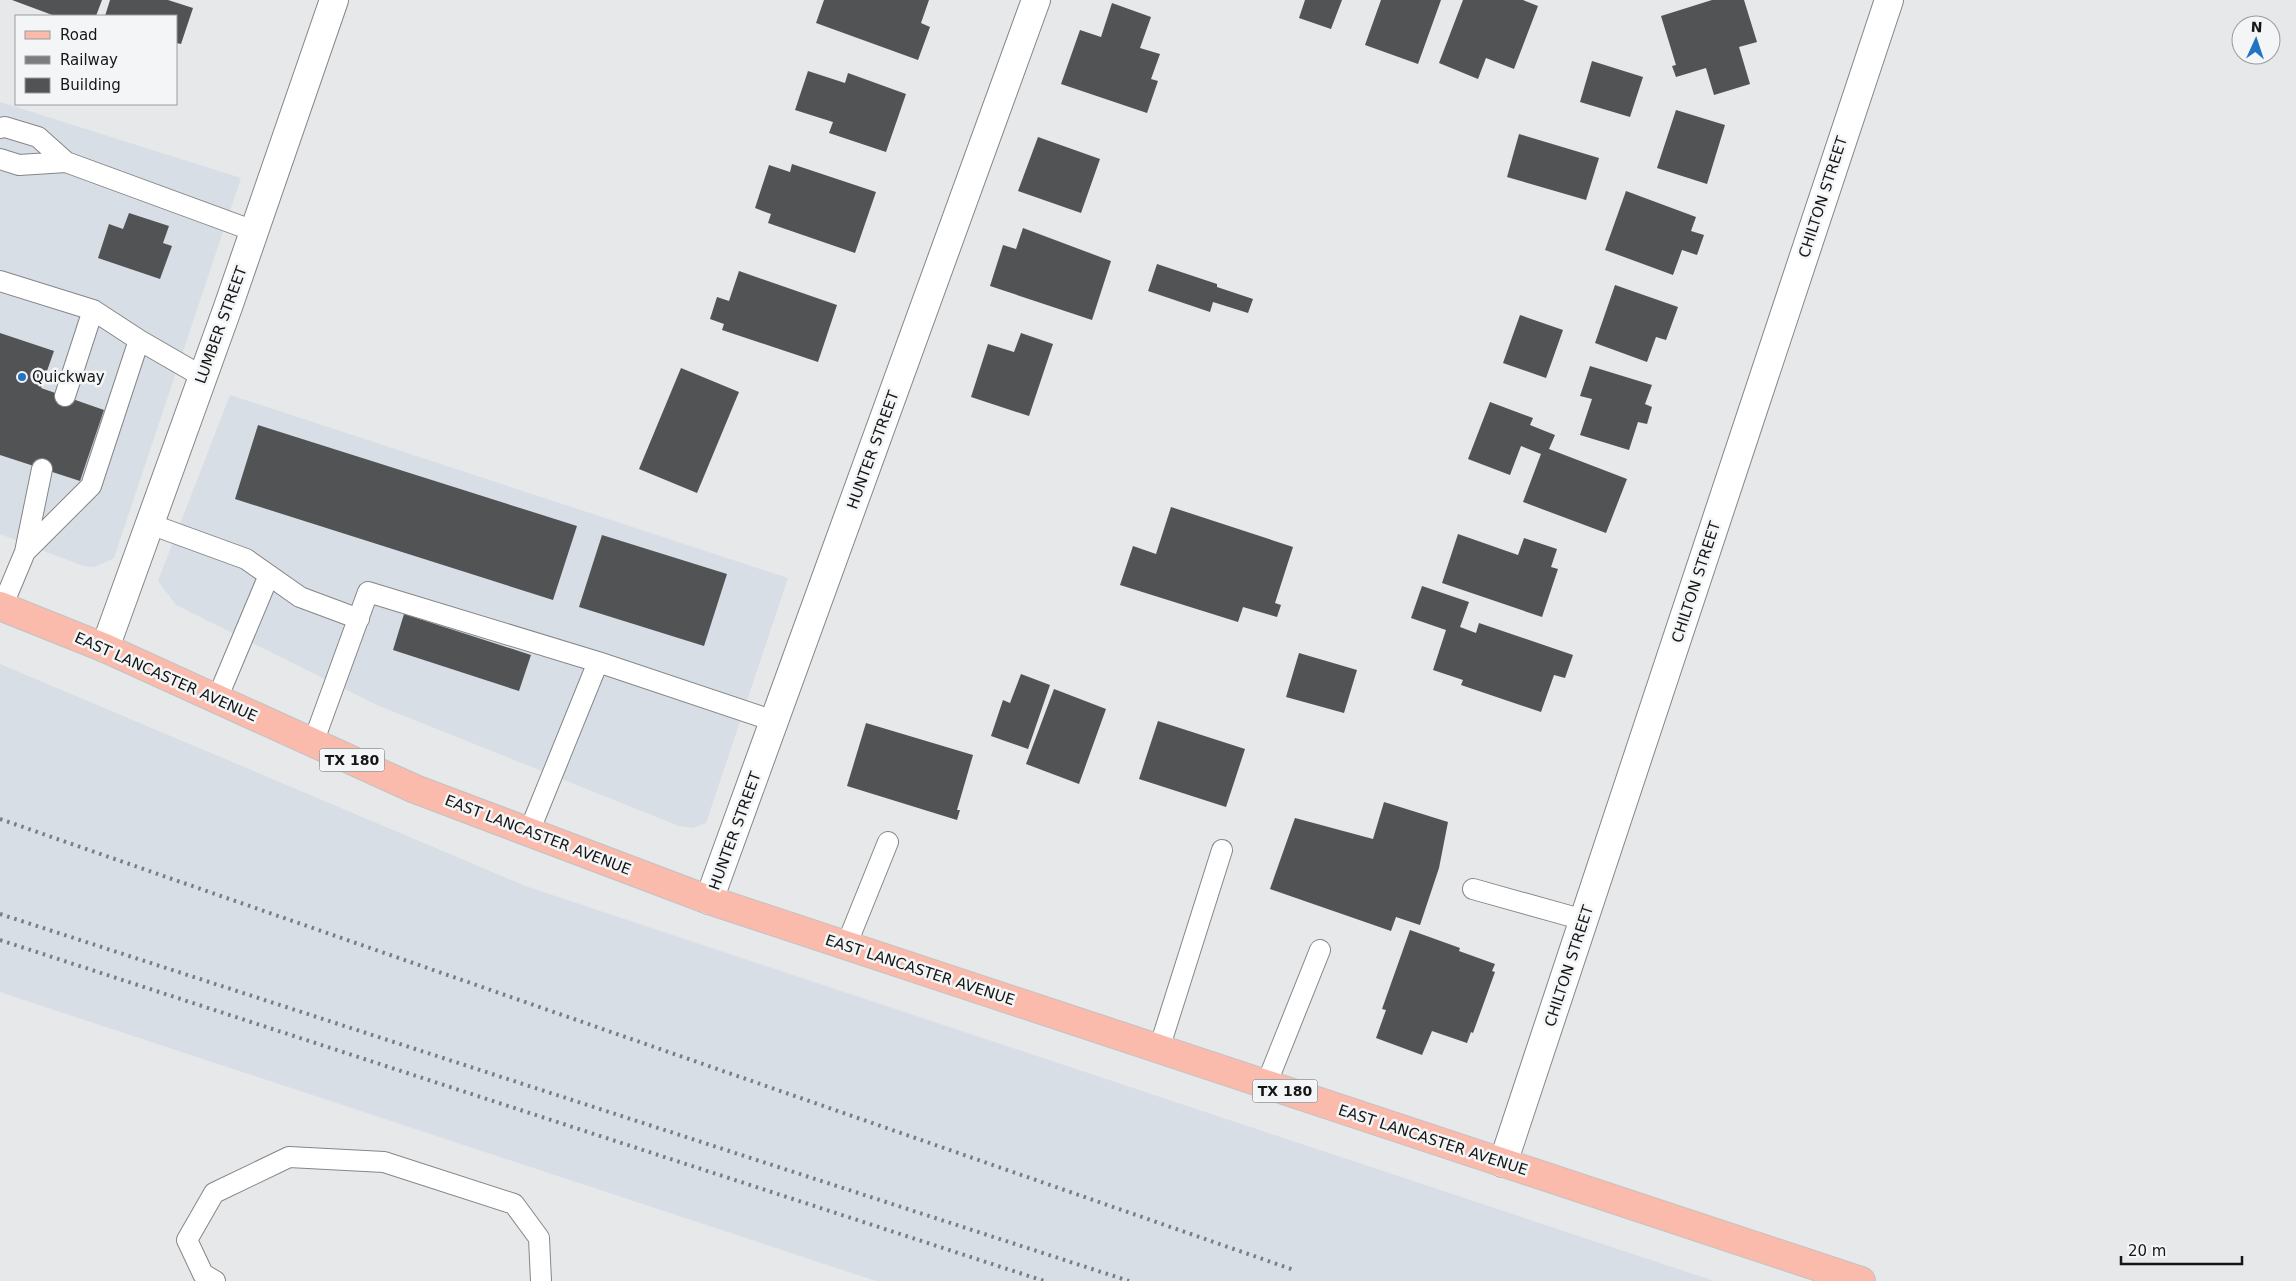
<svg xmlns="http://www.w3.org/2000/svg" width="2296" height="1281" font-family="'DejaVu Sans',sans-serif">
  <rect width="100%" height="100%" fill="#e6e8e9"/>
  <path fill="#d7dee5" d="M0,102L241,178L114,558L95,567L83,566L0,534Z
    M230,395L788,578L706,823L693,828L679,826L377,705L176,605L158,581Z
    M0,664L528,887L1714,1281H876L0,992Z"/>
  <path fill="#515354" d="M12,0H102L96,16H55Z
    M110,0H168L193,8L181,44L176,43V16H105Z
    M824,0H929L921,23L930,27L918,60L816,23Z
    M1305,0H1342L1331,29L1299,18Z
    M1381,0H1441L1418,64L1365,45Z
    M1463,0H1523L1538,6L1514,69L1486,58L1478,79L1439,63Z
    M1712,0H1744L1757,42L1739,47L1750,84L1714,95L1706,68L1676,77L1672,66L1676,65L1661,16Z
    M1112,3L1151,17L1140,48L1160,54L1151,79L1158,81L1147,113L1061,84L1080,30L1101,37Z
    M1592,61L1643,77L1630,117L1580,102Z
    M808,71L845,83L848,73L906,94L886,152L829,133L833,122L795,110Z
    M1676,110L1725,125L1707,184L1657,168Z
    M1519,134L1599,158L1586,200L1507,177Z
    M1038,137L1100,159L1081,213L1018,191Z
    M792,164L876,192L855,253L768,223L771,214L755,208L769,165L790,172Z
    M1626,191L1696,217L1691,231L1704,235L1697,255L1682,250L1673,275L1605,250Z
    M129,213L169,226L163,243L172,246L160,279L98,258L109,224L123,229Z
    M1023,228L1111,261L1092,320L990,286L1003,245L1016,249Z
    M1157,264L1217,284V287L1253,299L1248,313L1213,302L1210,312L1148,291Z
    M739,271L837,305L818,362L722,330L724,324L710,319L717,297L729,301Z
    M1615,285L1678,307L1666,340L1656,337L1647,362L1595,343Z
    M1520,315L1563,330L1546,378L1503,363Z
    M0,333L54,351L41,388L104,410L80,481L0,455Z
    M1021,333L1053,344L1029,416L971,397L988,344L1014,352Z
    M1590,366L1652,385L1645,404L1652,407L1647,424L1638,422L1629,450L1580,435L1592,399L1580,396Z
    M681,368L739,392L697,493L639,469Z
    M1490,402L1533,418L1530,425L1555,435L1549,449L1627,479L1606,533L1523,502L1541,454L1521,446L1510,475L1468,459Z
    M258,425L577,526L553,600L235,499Z
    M1171,507L1293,547L1275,603L1281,605L1277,617L1243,607L1238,622L1120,585L1133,546L1156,554Z
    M1458,534L1518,555L1524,538L1557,549L1551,567L1558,569L1542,617L1442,583Z
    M602,535L727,574L704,646L579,607Z
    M1422,586L1469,602L1460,627L1476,633L1479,623L1573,655L1565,678L1554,675L1541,712L1461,685L1463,680L1433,670L1446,630L1411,618Z
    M404,614L531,655L519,691L393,650Z
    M1299,653L1357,670L1344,713L1286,697Z
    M1021,674L1050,685L1028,749L991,736L1003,700L1010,703Z
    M1054,689L1106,709L1079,784L1026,764Z
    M1158,721L1245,749L1226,807L1139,779Z
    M866,723L973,755L957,810H960L957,820L847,786Z
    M1384,802L1448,822L1439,868L1420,925L1396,917L1391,931L1270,889L1295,818L1373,839Z
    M1410,930L1460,948L1459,951L1495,964L1492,971L1495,972L1473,1033L1471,1032L1467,1043L1432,1031L1422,1055L1376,1038L1386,1010L1382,1009Z"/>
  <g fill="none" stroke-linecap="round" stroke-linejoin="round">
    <g stroke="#858688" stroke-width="22">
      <path id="service" d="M0,128L5,127L38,137L66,162
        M0,159L19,165L66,162L254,231
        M0,281L93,310L139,340L203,377
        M65,396L93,310
        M150,524L246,559L300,597L359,619
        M25,552L42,469
        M2,607L25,552L91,486L139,340
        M217,699L269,575
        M313,743L368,592L598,662
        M529,832L598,662L774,721
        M1473,889L1584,920
        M846,946L888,842
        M1159,1049L1222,850
        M1266,1085L1320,950
        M215,1281L203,1274L187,1240L214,1193L289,1157L384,1162L514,1204L539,1238L541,1281"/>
    </g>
    <g stroke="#858688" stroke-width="30">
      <path id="minor" d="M105,648L228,307L334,0
        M709,900L1036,0
        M1503,1163L1889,0"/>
    </g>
    <g stroke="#c2c2c3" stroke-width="30">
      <path id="primary" d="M0,606L105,648L415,789L709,900L1861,1281"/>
    </g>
    <use href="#service" stroke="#fff" stroke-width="20"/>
    <use href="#minor" stroke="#fff" stroke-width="28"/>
    <use href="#primary" stroke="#fabbad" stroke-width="28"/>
    <path stroke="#7c7d7e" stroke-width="4" stroke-dasharray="2.5 5" stroke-linecap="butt" d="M0,819L1294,1270
      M0,914L1129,1281
      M0,940L1044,1281"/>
  </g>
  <circle fill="#2273c2" stroke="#f3f5f6" stroke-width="2" cx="22" cy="377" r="5"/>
  <g text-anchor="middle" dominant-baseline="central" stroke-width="5" stroke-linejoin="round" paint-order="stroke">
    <g fill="#f3f5f6" stroke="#58595a" stroke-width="1">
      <rect x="319.5" y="748.5" width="65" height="23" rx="4"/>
      <rect x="1252.5" y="1079.5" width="65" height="23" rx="4"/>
    </g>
    <g font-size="14" font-weight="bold" fill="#161617">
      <text x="352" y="760">TX 180</text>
      <text x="1285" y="1091">TX 180</text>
    </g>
    <g font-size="15" fill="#161617" stroke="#f3f5f6">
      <text transform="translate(1823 197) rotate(-72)">CHILTON STREET</text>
      <text transform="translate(221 325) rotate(-70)">LUMBER STREET</text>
      <text transform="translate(873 450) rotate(-70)">HUNTER STREET</text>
      <text transform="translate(1696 582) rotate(-72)">CHILTON STREET</text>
      <text transform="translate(166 677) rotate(24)">EAST LANCASTER AVENUE</text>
      <text transform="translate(735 831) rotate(-70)">HUNTER STREET</text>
      <text transform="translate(538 835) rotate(21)">EAST LANCASTER AVENUE</text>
      <text transform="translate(1569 966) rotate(-72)">CHILTON STREET</text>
      <text transform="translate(920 970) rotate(18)">EAST LANCASTER AVENUE</text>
      <text transform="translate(1433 1140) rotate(18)">EAST LANCASTER AVENUE</text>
    </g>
    <g font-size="15" fill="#161617" stroke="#f3f5f6" text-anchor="start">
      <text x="32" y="377">Quickway</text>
    </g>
  </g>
  <rect x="15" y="15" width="162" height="90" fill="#f3f5f6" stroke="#9b9c9d"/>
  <rect x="25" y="31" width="25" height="8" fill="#fabbad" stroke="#9b9c9d"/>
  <text x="60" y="40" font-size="15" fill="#161617">Road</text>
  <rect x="25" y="56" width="25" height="8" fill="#7c7d7e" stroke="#9b9c9d"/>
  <text x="60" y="65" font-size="15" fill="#161617">Railway</text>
  <rect x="25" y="78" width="25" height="15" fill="#515354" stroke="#9b9c9d"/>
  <text x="60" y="90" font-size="15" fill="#161617">Building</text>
  <g transform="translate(2256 40) rotate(3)"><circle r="24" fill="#f3f5f6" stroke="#9b9c9d"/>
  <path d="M0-4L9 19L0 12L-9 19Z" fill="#2273c2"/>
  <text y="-8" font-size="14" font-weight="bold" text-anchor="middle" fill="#161617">N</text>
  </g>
  <path d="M2121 1256v8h121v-8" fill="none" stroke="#161617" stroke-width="2.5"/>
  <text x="2128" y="1256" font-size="15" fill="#161617" stroke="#f3f5f6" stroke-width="4" paint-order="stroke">20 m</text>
</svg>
